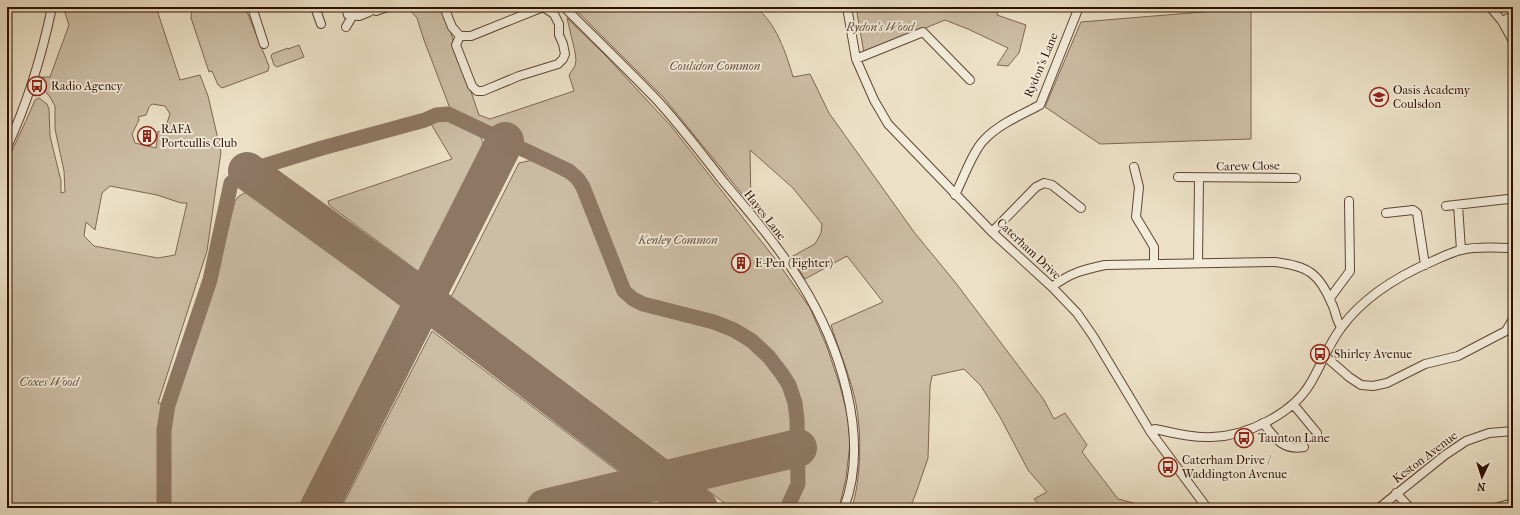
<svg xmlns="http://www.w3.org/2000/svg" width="1520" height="515" font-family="'IM FELL French Canon',serif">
  <rect width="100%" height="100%" fill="#ece1c7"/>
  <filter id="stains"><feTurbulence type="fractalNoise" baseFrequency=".005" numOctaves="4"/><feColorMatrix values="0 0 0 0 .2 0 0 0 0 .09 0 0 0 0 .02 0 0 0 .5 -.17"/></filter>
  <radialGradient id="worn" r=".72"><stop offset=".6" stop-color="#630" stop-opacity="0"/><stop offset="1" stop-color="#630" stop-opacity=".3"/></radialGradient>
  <path fill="#ccbda5" stroke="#7e6653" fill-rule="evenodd" d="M63,7H156L180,80L200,75L208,96L221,152L207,251L158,403L164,404L159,431V508H7V162C16,141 26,122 35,100L39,98L47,104L49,109L50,136L61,181V193L65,192L64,171L55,129V106L50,97L45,91L36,88L42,77H50L69,25ZM152,104L165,106L170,114L167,123L168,131L163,134L158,131L156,148L135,143L132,134L139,120L138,117L146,115L149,107ZM110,186L157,195L181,203H187L175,255L158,258L94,246L84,236L86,222L95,230L102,193Z
    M192,7H245L269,66L268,71L222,88L218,85L212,71L209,72L191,18Z
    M407,7H442L479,115L490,119L574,91L569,75L575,66L576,60L575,52L567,18L605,55L671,126L776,260L810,308L827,347L840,386L848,417L850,444L846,478L839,508H791C795,501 799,493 801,486C804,476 802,449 802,437C801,425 801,413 798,401C786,362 754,332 716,318C693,310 668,307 645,301L635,295L626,287L581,177L571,168L451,111L424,40L417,18Z
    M573,7H755C776,22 786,53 793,77L810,74L829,113L914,232L955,282L1044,400L1054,419L1065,413L1087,445L1082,452L1118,499L1153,508H1117L1114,505L1112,508H1042L1034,499L1047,492L1028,470L1000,417L981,386L964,369L932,376L930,387L928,458L916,493L910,508H852C861,478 862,435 856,404C851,378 839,351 831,325L883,302L847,256L805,279L791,257L815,244L821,233L822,224L793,188L750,150L751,205L664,98Z
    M856,7H999L997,15L1026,25L1019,53L1008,66L997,65L1008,48L968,29L945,20L864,53Z
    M1251,8V139L1100,144L1045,107L1081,22Z
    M299,45L304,57L277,67L274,65L271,56L272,54L288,48V49Z
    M446,118C461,125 485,129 483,148L419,272L329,205L328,201L452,159L431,124Z
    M533,160L574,182L618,293L631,304L642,310L726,332L747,343L762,357L778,376L788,396L793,429V483L782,508H731L451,297L519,163Z
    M244,193H251L401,306L298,508H168V432L170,417L221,257L235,201L238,197Z
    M432,331L667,508H341Z"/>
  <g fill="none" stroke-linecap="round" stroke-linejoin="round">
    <path stroke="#8e7864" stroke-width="15" d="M164,508V430L168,405L210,280L231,183L247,171L322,148L425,120L436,115L448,114L569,171L578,179L583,187L624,291L633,299L643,304L714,322L734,330L752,341L769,357L782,374L789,385L795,403L797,419L798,484L787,508"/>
    <path stroke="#8e7864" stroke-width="38" d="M247,171L424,299L699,508
      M319,508L505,141
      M545,508L798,448"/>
    <g stroke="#5e4432" stroke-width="10">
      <path id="minor" d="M252,7L264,44
        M315,7L321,24
        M346,7L348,15L359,16L369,12
        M444,7L452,27L460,36L456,45L472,86L477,91H483L519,76L558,64L563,59L565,54L563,44L559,35V24L554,14L543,7
        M564,7C595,38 626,68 656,99C680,125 701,153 723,181C750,213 778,246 800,281C839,343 871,437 844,508
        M847,7L856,59L874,100L888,124L992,232L1052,287L1077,313L1093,336L1150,431L1207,508
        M1490,7L1502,21L1513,41
        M376,11L387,7
        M1502,21L1513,16
        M346,27L353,15
        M460,36H471L543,7
        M856,59L923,32L970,80
        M7,147C28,102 42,55 52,7
        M1134,167L1139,187L1136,217L1154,247V264
        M1178,177L1296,178
        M955,195C963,179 973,151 984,140C999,124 1021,115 1040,105L1079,7
        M1458,205L1461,250
        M1446,206L1508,199
        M1386,213L1413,210L1417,213L1425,265
        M992,232L1036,187L1044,183L1052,185L1081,208
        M1198,263L1199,179
        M1052,287C1070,273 1082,270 1105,265L1275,262C1308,266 1319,273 1332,304C1336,312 1336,320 1341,327
        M1330,298L1350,271L1349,201
        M1325,356L1349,377L1361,385L1373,386L1387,383L1425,364L1458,356L1506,331L1513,319
        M1293,404L1317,433
        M1263,423C1275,438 1283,451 1304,447
        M1150,431L1155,429C1174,433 1193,438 1212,437C1247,436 1292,414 1310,384C1321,366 1328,345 1341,328C1364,296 1398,276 1433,261C1442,257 1452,252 1461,250C1478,246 1496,248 1513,248
        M1396,493L1410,508
        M1379,508L1445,455L1466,441L1489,433L1513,431
        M1495,508L1513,503"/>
    </g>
    <use href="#minor" stroke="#f3ecdb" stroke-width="8"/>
  </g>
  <defs>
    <g id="bus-ring" transform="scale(1)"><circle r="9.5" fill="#f3ecdb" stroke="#8f2418" stroke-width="1.5"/><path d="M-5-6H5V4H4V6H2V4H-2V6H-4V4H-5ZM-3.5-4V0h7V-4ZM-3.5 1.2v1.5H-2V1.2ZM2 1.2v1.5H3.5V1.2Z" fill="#8f2418"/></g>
    <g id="school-ring" transform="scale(1)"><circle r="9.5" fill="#f3ecdb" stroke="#8f2418" stroke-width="1.5"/><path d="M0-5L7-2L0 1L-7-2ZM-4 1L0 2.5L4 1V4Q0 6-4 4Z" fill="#8f2418"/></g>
    <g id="building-ring" transform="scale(1)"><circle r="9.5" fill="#f3ecdb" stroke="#8f2418" stroke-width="1.5"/><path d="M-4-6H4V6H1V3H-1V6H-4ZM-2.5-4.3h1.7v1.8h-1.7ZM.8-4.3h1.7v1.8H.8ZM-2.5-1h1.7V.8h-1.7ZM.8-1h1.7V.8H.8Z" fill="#8f2418"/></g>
  </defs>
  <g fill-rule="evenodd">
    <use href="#bus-ring" x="37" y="86"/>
    <use href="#school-ring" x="1379" y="97"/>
    <use href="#building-ring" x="147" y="136"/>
    <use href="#building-ring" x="741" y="263"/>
    <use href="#bus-ring" x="1320" y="354"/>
    <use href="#bus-ring" x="1244" y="438"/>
    <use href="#bus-ring" x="1168" y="467"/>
  </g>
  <g text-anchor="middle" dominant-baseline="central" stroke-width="3.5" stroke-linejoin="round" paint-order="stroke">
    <g font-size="12" font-style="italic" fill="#664d3a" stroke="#f3ecdb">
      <text x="880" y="27">Rydon's Wood</text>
      <text x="715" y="66">Coulsdon Common</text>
      <text x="678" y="240">Kenley Common</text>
      <text x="49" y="382">Coxes Wood</text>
    </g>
    <g font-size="12" fill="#2f1001" stroke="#f3ecdb">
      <text transform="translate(1041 65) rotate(-67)">Rydon's Lane</text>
      <text transform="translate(1248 166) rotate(-1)">Carew Close</text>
      <text transform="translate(765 215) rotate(52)">Hayes Lane</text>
      <text transform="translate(1029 249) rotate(43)">Caterham Drive</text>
      <text transform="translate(1425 457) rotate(-37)">Keston Avenue</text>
    </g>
    <g font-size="12" fill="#2f1001" stroke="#f3ecdb" text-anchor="start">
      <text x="51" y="86">Radio Agency</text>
      <text x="1393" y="90">Oasis Academy<tspan x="1393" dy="14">Coulsdon</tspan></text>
      <text x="161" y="129">RAFA<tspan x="161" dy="14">Portcullis Club</tspan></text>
      <text x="755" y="263">E-Pen (Fighter)</text>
      <text x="1334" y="354">Shirley Avenue</text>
      <text x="1258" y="438">Taunton Lane</text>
      <text x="1182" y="460">Caterham Drive /<tspan x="1182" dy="14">Waddington Avenue</tspan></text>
    </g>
  </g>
  <rect width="1520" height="515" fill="none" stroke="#ece1c7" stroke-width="24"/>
  <rect x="8" y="8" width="1504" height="499" fill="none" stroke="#2f1001" stroke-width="2"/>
  <rect x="12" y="12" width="1496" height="491" fill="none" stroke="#2f1001"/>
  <g transform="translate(1482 477) rotate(184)" stroke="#f3ecdb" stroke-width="3" paint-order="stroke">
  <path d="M0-3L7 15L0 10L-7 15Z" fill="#2f1001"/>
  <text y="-6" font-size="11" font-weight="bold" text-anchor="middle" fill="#2f1001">N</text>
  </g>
  <rect width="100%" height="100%" filter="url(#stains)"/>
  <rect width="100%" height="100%" fill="url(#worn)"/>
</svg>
